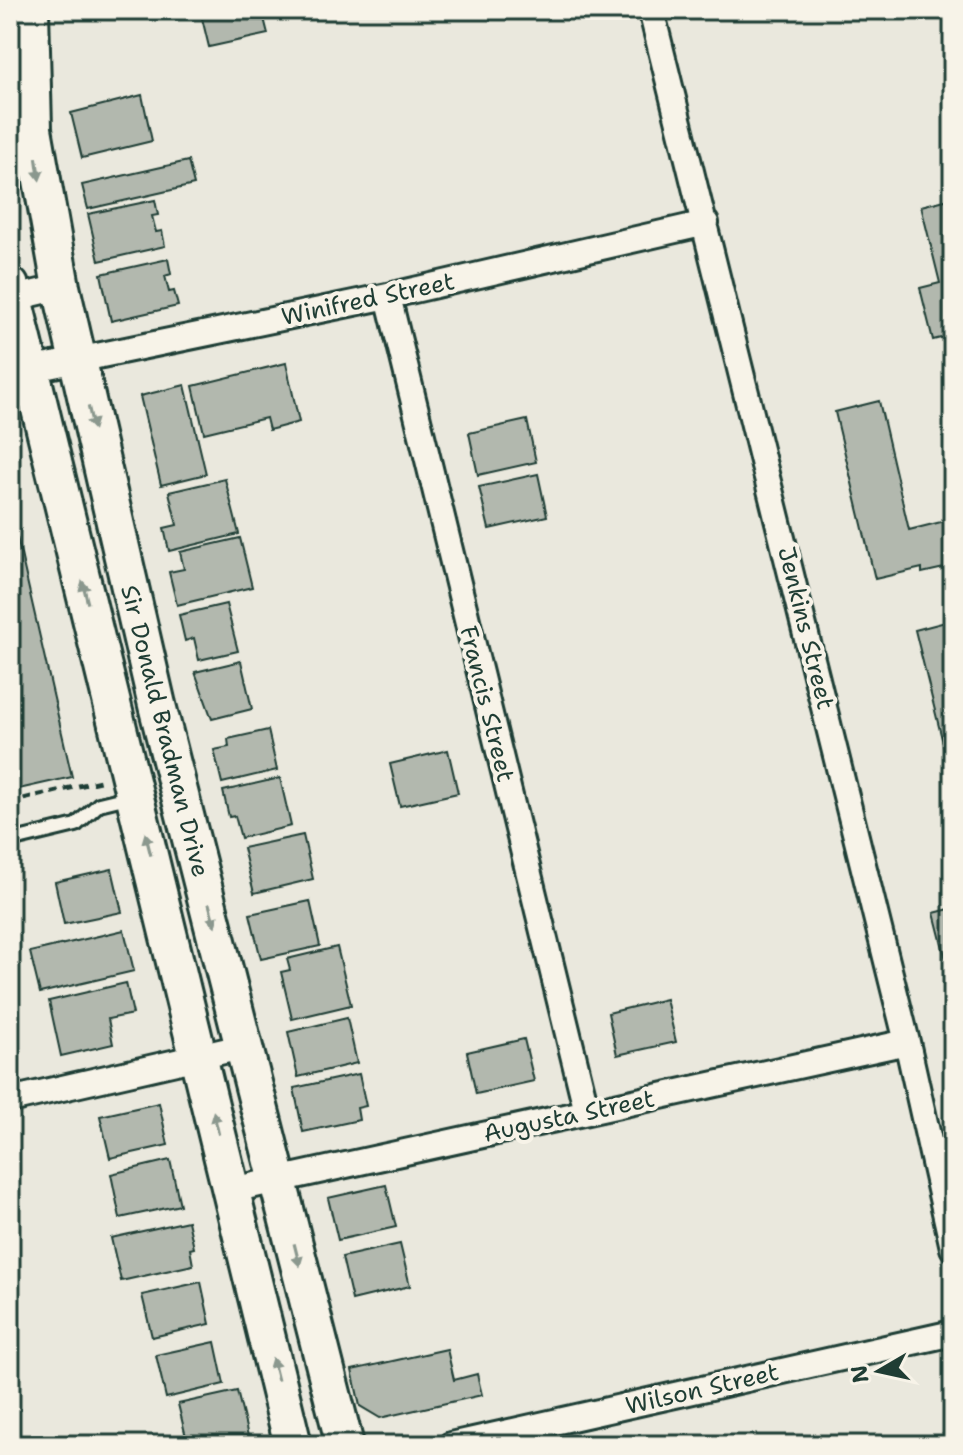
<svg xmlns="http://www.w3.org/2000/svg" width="963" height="1455" font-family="'Shantell Sans',sans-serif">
  <rect width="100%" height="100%" fill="#eae8dd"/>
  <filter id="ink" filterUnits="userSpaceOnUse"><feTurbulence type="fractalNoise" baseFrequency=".0125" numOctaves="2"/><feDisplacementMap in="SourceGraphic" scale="16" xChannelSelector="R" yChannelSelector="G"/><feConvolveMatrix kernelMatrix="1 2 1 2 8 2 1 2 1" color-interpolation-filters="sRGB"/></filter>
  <g filter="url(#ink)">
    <path fill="#b2b8ae" stroke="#1f3d34" stroke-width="2" d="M216,10H262L268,34L209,47L201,14Z
      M142,95L152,141L82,158L71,113Z
      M188,161L194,185L88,209L82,185Z
      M953,198V335L933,340L920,288L940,283L921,206Z
      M155,200L158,215L152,216L156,232L162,231L165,246L99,261L88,214Z
      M168,259L171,274L165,276L169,292L174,291L178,306L111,321L101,274Z
      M286,363L299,422L269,430L266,418L204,433L193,386Z
      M185,385L206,474L161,485L140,396Z
      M879,401L909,530L953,519V566L922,573V568L875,579L835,412Z
      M527,420L536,462L478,475L469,433Z
      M538,474L547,516L489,529L479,487Z
      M225,479L239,534L169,551L164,528L177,525L169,492Z
      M14,524L72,777L10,791V525Z
      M240,538L252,587L177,605L169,572L184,569L180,552Z
      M226,604L238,651L199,660L194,638L185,641L179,615Z
      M953,620V753L946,755L915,630Z
      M241,661L252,709L212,719L195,672Z
      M268,730L277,770L222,783L214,750L229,747L228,739Z
      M448,750L458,793L400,806L390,764Z
      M280,778L291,826L241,838L235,816L229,817L223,791Z
      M303,835L313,879L254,893L243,848Z
      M112,869L122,912L64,924L55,882Z
      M310,901L320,946L261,959L250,914Z
      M953,908V987L934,913Z
      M124,930L134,971L40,993L30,952Z
      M337,947L351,1005L292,1019L281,972L290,970L287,959Z
      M126,983L133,1014L108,1019L113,1044L61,1056L49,1001Z
      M666,999L676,1042L617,1055L608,1013Z
      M347,1018L357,1063L298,1077L288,1032Z
      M524,1039L534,1081L476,1094L467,1052Z
      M359,1074L366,1106L357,1108L359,1120L303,1132L294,1088Z
      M159,1103L168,1145L110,1158L100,1116Z
      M170,1160L180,1205L120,1218L111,1174Z
      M386,1185L396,1227L338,1240L328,1198Z
      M188,1221L194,1248L190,1249L193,1265L121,1281L111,1238Z
      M400,1244L410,1286L352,1300L342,1257Z
      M201,1282L210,1324L152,1337L142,1295Z
      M215,1342L224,1384L166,1398L156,1355Z
      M447,1349L454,1380L477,1374L482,1395L380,1418L360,1406L352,1370Z
      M237,1391L248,1436L206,1445H188L178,1404Z"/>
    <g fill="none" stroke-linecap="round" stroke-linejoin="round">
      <g stroke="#1f3d34" stroke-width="18">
        <path id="service" d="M10,841L76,825L99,804L132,796"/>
      </g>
      <g stroke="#1f3d34" stroke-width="30">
        <path id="minor" d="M651,10L907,1042L953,1248
          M388,296L587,1112
          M10,299L61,287
          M29,370L388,296L706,223
          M10,1100L246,1046
          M232,1190L907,1042
          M451,1445L953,1333"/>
      </g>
      <g stroke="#1f3d34" stroke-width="42">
        <path id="primary" d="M30,10L33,129L61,287L157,705L345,1445
          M10,286L293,1445"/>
      </g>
      <path stroke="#1f3d34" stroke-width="5" stroke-dasharray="8 6" stroke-linecap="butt" d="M10,802L100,781"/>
      <use href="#service" stroke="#f7f3e8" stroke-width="12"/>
      <use href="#minor" stroke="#f7f3e8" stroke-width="24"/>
      <use href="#primary" stroke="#f7f3e8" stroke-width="36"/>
    </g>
    <defs><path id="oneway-solid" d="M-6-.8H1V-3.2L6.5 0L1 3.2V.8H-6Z" transform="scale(2)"/></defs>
    <g fill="#8b988e">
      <use href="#oneway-solid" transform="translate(38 169) rotate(82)"/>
      <use href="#oneway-solid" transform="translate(91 418) rotate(77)"/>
      <use href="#oneway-solid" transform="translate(85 592) rotate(-104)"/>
      <use href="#oneway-solid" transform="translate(148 844) rotate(-104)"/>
      <use href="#oneway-solid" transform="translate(212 915) rotate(75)"/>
      <use href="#oneway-solid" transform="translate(216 1123) rotate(-103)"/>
      <use href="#oneway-solid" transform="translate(297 1255) rotate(76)"/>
      <use href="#oneway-solid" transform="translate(275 1369) rotate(-104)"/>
    </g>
  </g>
  <g text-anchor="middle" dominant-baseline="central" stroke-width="8" stroke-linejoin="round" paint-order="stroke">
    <g font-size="24" fill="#1f3d34" stroke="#f7f3e8">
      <text transform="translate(368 299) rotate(-12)">Winifred Street</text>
      <text transform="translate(806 628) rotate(76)">Jenkins Street</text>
      <text transform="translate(487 704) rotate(76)">Francis Street</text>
      <text transform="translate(165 731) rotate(76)">Sir Donald Bradman Drive</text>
      <text transform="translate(569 1116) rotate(-12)">Augusta Street</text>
      <text transform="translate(702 1389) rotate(-13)">Wilson Street</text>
    </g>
  </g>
  <rect width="963" height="1455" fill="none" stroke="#f7f3e8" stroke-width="40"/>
  <rect x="20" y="20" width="923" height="1415" fill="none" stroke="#1f3d34" stroke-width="3" filter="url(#ink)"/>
  <g transform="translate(879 1371) rotate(261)" stroke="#f7f3e8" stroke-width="6" paint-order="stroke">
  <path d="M0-6L14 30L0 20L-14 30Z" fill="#1f3d34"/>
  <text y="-12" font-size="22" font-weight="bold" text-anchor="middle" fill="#1f3d34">N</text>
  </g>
</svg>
